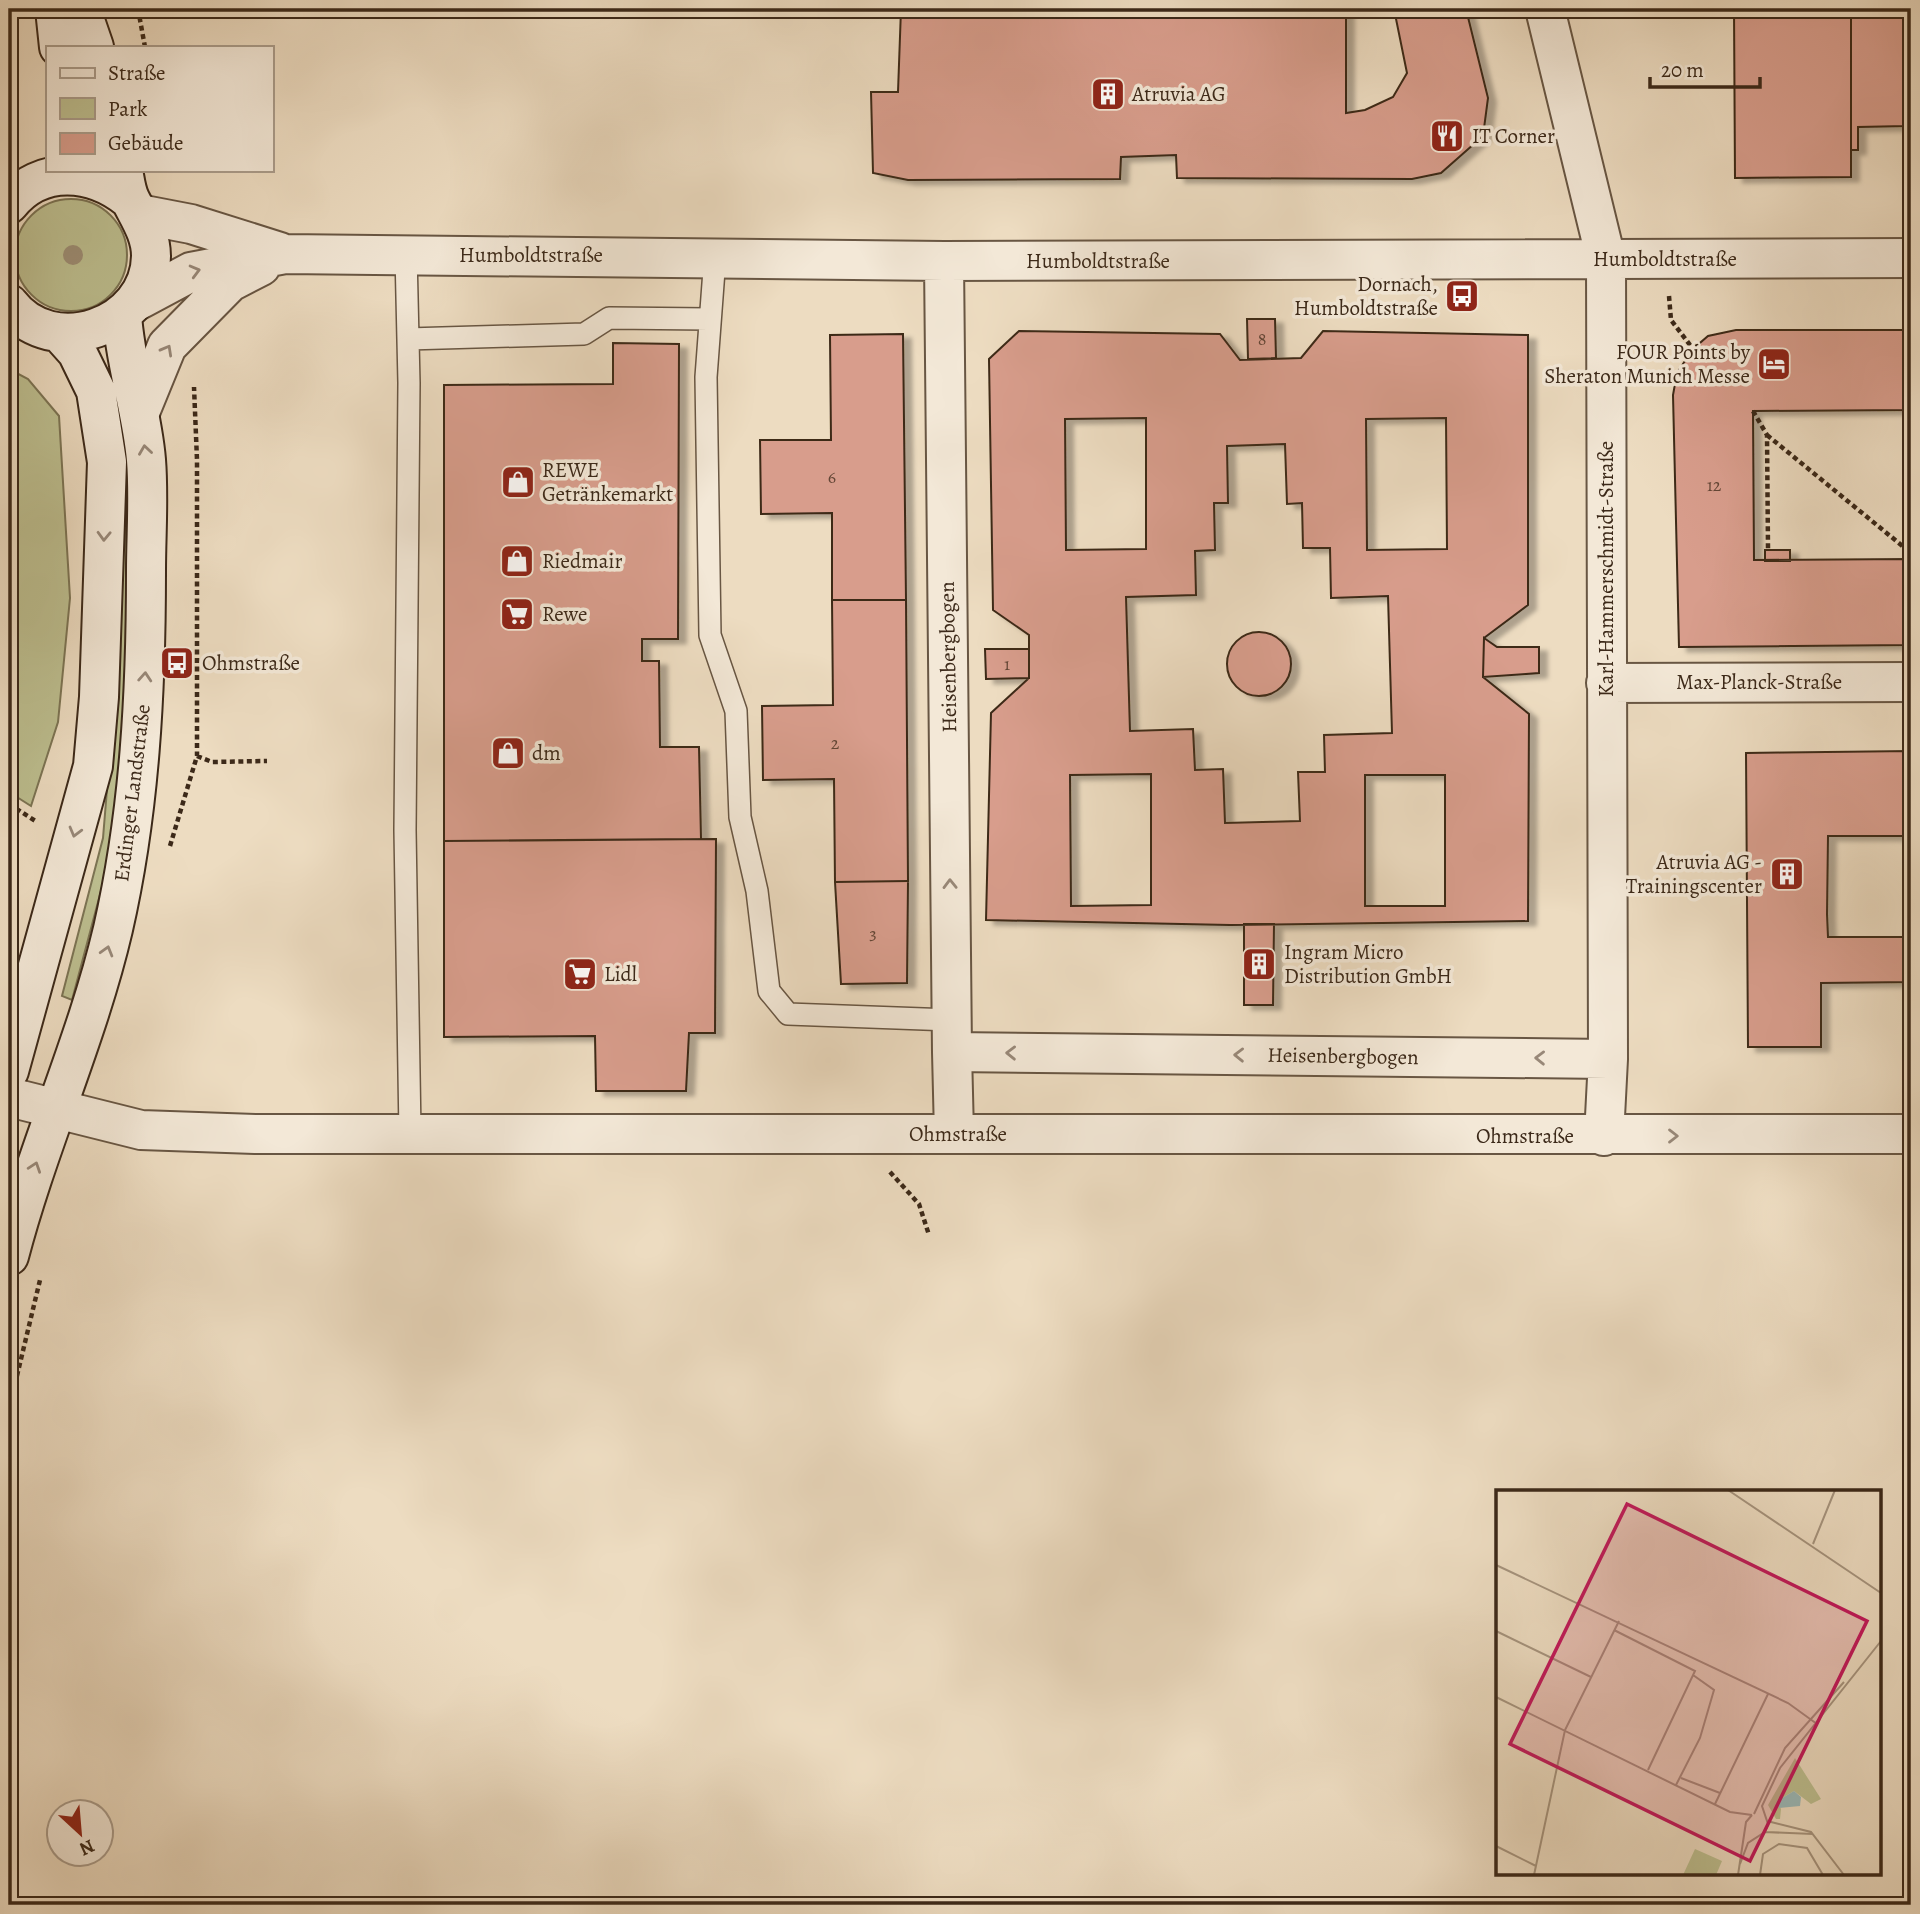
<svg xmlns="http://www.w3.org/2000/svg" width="1920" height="1914" font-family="Alegreya,serif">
  <defs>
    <filter id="shadow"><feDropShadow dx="8" dy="4.5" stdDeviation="2" flood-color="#0004"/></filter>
  </defs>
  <rect width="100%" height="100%" fill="#eddcc1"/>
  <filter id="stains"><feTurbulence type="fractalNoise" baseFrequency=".00286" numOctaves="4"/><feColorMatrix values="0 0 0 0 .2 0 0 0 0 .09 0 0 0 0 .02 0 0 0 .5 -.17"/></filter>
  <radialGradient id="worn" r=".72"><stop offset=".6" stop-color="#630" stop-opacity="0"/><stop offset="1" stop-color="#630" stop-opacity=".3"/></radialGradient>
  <path fill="#bdbf90" stroke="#7c7454" stroke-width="2" d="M15 255a56 56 0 1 1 112 0a56 56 0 1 1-112 0Z
    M9,369L28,379L59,416L70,598L58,722L31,806L9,792V480L16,469L9,460Z
    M117,471H129L126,703L115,838L72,1000L62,996L103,838L114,704Z"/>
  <path fill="#d89d8c" stroke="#3c2919" stroke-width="2" fill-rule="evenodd" filter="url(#shadow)" d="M901,9H1346V113L1365,110L1393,97L1407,73L1394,9H1466L1488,98L1483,136L1441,173L1412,179L1177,178L1176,155L1121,157L1120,179L908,180L873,173L871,92H898Z
    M1734,9H1851V177L1735,178Z
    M1851,9H1905L1906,126L1858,127V150H1851Z
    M1905,9H1911V126H1906Z
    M1247,319H1275L1276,358L1248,359Z
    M1736,330H1911V410L1753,411L1754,560L1911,559V645L1679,647L1673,395L1677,373L1693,349L1708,336Z
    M1019,331L1220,334L1240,360L1301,358L1323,331L1528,335V605L1484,638L1483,677L1529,714L1528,921L1230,925L986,920L991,713L1029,678V635L993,610L989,359ZM1146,418V549L1066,550L1065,419ZM1446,418L1447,549L1367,550L1366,419ZM1285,444L1287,504L1302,503L1303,548H1330L1331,598L1388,596L1392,733L1324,735L1325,772H1298L1300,821L1225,823L1223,769L1195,770L1193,729L1130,731L1126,597L1196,595L1195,551L1215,550L1214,503H1228L1227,446ZM1151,774V905L1071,906L1070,775ZM1365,775H1445V906H1365Z
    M903,334L906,600H832V513L761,514L760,440H831L830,335Z
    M613,343L679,344L678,639H642V661H659L660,747H699L701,839L444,841V385L613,384Z
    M1765,550H1790V561H1765Z
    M832,600H906L908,881L835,882L834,779L763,780L762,706L833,705Z
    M1227 664a32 32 0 1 1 64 0a32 32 0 1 1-64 0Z
    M1484,638L1497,647H1539V673L1483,677Z
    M985,649H1029V678L986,679Z
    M1911,751V836H1828L1827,914L1828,937H1911V982L1821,983V1047H1748L1746,753Z
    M716,839L715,1033H689L686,1091H596L595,1036L444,1037V841Z
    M908,881L907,983L841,984L835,882Z
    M1244,924H1274L1273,1005H1244Z"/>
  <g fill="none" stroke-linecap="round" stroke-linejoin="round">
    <g stroke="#685643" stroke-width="24">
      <path id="lane" d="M406,254L409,383L405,830L410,1133
        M715,257L706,377L710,635L736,711L740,817L757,891L769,991L788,1014L951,1020
        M408,339L584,334L609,318L709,319"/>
    </g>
    <g stroke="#685643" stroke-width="42">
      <path id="street" d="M1545,9L1606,259L1608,1059L1604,1136
        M139,214L191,224L280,252
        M944,261L952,1052L1608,1059
        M135,302L191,272L285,254L944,261L1911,258
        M140,412L167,346L230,282L261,266
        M1606,683L1911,682
        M952,1052L954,1134
        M9,1097L141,1130L255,1134H1911"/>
    </g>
    <g stroke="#3c2919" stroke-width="42">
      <path id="secondary" d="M55,9L59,47
        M81,9L94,47
        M9,204C41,164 93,170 129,199
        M9,304C52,361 150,327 151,256C151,235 140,219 131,201C126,192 125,180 123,170
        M9,1071L93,766L99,697L107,462L96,391L77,352L60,333
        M9,1256C38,1145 87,1040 113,929C140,811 146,691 146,571C146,535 149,497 146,460C142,411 125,364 122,315"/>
    </g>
    <path stroke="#3c2919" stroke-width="4.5" stroke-dasharray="5 3.5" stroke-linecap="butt" d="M138,9L145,47
      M1669,296L1671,320L1693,349
      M1753,411L1767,435L1768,549
      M1767,435L1911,553
      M197,756L212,762L267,761
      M9,804L37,822
      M170,846L197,756V460L194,387
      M890,1172L919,1204L929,1235
      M9,1409L40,1280"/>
    <use href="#lane" stroke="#f3e8d7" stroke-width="21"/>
    <use href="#street" stroke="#f3e8d7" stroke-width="38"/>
    <use href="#secondary" stroke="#f3e8d7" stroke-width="38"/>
  </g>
  <circle fill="#9d8e75" cx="73" cy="255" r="10"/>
  <defs><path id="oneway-chevron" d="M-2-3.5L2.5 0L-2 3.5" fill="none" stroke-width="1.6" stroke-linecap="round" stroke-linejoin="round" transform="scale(1.75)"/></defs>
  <g stroke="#988878">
    <use href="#oneway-chevron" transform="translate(195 271) rotate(-15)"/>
    <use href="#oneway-chevron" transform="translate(167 350) rotate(-61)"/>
    <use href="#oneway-chevron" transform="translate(145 450) rotate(-98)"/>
    <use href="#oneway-chevron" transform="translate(104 536) rotate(92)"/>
    <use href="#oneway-chevron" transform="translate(145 677) rotate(-86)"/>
    <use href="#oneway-chevron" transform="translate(75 832) rotate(105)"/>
    <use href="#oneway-chevron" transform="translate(950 884) rotate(-91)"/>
    <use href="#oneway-chevron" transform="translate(107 951) rotate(-74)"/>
    <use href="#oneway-chevron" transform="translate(1011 1053) rotate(-179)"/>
    <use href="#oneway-chevron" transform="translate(1239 1055) rotate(-179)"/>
    <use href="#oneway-chevron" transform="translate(1540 1058) rotate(-179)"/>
    <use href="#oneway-chevron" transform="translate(1673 1136)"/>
    <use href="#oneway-chevron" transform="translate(35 1167) rotate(-71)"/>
  </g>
  <defs>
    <g id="building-square" transform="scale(1.75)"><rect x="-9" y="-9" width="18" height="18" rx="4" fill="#8f2418" stroke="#f3e8d7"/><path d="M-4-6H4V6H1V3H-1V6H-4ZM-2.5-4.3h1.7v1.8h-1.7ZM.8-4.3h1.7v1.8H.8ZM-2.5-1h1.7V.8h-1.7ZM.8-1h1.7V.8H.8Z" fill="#fff"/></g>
    <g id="restaurant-square" transform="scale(1.75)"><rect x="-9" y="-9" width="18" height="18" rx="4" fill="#8f2418" stroke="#f3e8d7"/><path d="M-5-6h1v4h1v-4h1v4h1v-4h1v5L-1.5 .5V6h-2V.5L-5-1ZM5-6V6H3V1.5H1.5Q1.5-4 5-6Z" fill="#fff"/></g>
    <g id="bus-square" transform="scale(1.75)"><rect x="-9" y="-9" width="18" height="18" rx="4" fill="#8f2418" stroke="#f3e8d7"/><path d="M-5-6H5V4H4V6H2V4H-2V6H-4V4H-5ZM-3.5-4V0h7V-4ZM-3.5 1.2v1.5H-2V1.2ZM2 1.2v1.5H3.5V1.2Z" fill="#fff"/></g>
    <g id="hotel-square" transform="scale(1.75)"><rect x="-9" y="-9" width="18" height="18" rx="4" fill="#8f2418" stroke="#f3e8d7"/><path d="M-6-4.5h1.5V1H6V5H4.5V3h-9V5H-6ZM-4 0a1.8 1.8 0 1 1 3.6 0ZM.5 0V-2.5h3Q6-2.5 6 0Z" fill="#fff"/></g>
    <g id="shop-square" transform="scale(1.75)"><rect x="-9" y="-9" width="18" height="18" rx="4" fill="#8f2418" stroke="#f3e8d7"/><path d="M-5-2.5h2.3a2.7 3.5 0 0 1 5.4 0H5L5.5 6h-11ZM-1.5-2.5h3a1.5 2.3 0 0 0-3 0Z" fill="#fff"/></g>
    <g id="supermarket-square" transform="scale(1.75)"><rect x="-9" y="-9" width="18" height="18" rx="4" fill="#8f2418" stroke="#f3e8d7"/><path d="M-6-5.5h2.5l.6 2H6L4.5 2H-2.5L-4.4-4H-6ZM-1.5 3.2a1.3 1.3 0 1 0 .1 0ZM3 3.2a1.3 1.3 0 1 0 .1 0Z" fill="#fff"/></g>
  </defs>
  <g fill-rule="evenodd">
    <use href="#building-square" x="1108" y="94"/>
    <use href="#restaurant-square" x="1447" y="136"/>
    <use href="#bus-square" x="1462" y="296"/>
    <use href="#hotel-square" x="1774" y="364"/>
    <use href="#shop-square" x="518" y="482"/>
    <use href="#shop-square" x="517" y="561"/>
    <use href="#supermarket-square" x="517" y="614"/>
    <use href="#bus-square" x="177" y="663"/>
    <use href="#shop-square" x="508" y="753"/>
    <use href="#building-square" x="1787" y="874"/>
    <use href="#building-square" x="1259" y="964"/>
    <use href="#supermarket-square" x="580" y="974"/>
  </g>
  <g text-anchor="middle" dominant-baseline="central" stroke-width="7" stroke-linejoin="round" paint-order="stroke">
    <g font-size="18" fill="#634636">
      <text x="1262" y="339">8</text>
      <text x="832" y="477">6</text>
      <text x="1714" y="485">12</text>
      <text x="1007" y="664">1</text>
      <text x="835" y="743">2</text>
      <text x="873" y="933">3</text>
    </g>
    <g font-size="21" fill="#3c2919" stroke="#f3e8d7" text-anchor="start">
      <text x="1132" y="94">Atruvia AG</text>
      <text x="1472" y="136">IT Corner</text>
      <text x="1438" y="284" text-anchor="end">Dornach,<tspan x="1438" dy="24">Humboldtstraße</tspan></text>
      <text x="1750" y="352" text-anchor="end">FOUR Points by<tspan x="1750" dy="24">Sheraton Munich Messe</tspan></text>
      <text x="542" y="470">REWE<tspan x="542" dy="24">Getränkemarkt</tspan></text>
      <text x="542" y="561">Riedmair</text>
      <text x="542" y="614">Rewe</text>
      <text x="202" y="663">Ohmstraße</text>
      <text x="532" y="753">dm</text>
      <text x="1762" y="862" text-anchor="end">Atruvia AG -<tspan x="1762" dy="24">Trainingscenter</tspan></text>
      <text x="1284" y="952">Ingram Micro<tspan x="1284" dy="24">Distribution GmbH</tspan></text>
      <text x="604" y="974">Lidl</text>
    </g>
    <g font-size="21" fill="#3c2919" stroke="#f3e8d7">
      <text x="531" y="255">Humboldtstraße</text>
      <text x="1665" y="259">Humboldtstraße</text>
      <text x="1098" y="261">Humboldtstraße</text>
      <text transform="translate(1606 569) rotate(-90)">Karl-Hammerschmidt-Straße</text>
      <text transform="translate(948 657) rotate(-91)">Heisenbergbogen</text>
      <text x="1759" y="682">Max-Planck-Straße</text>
      <text transform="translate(132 793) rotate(-83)">Erdinger Landstraße</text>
      <text transform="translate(1343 1056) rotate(1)">Heisenbergbogen</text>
      <text x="958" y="1134">Ohmstraße</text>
      <text x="1525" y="1136">Ohmstraße</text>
    </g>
  </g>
  <g transform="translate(1496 1490)">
    <rect width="385" height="385" fill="#eddcc1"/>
    <path d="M299,268L325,309L315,314L298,301L281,311L285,319L284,329H280L272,315ZM199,359L226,371L220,385H187Z" fill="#bdbf90"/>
    <path d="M298,301L305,307L304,316L283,318L281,311Z" fill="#9bbaba"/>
    <path fill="none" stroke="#a6947e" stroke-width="2" d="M232,0L385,103M317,54L339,0M0,75L292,213L321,234M118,140L199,181L152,280M0,141L95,187M0,207L234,322L256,325M185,288L224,303M180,295L204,248L218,200L197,185M219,314L272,204M258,324L289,258L348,192M271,331L315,342L348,385M269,342L272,334L266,316L284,278L385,151M0,356L40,376M244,374L252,353L269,342L317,344M38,385L69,240L123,131M242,385L250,332L256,325M264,385L267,364L283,354L311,358L327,385"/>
    <path fill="#c2185b" fill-opacity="0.15" stroke="#c2185b" stroke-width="3.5" d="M131,14L371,131L254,371L14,254Z"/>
    <rect width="385" height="385" fill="none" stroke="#3c2919" stroke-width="3.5"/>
  </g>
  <rect width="1920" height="1914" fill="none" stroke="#eddcc1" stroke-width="35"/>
  <rect x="10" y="10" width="1899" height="1893" fill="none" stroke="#3c2919" stroke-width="3.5"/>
  <rect x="18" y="18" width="1885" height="1879" fill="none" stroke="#3c2919" stroke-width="2"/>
  <rect x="46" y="46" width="228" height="126" fill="#f3e8d7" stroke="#aa9c8b" stroke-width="2"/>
  <rect x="60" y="68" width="35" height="10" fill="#f3e8d7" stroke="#aa9c8b" stroke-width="2"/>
  <text x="108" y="80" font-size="21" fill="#3c2919">Straße</text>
  <rect x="60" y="98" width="35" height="21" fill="#bdbf90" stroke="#aa9c8b" stroke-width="2"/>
  <text x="108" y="116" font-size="21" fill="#3c2919">Park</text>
  <rect x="60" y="133" width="35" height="21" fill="#d89d8c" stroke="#aa9c8b" stroke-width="2"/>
  <text x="108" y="150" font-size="21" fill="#3c2919">Gebäude</text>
  <g transform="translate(80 1833) rotate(154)"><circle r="33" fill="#f3e8d7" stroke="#aa9c8b" stroke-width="2"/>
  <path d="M0-5L12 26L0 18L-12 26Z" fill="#8f2418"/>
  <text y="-10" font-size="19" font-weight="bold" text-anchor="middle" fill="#3c2919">N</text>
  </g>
  <path d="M1650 77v10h110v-10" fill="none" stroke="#3c2919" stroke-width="3.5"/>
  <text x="1661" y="77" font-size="21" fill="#3c2919" stroke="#f3e8d7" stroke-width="5" paint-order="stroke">20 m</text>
  <rect width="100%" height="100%" filter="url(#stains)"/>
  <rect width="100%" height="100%" fill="url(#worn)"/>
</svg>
